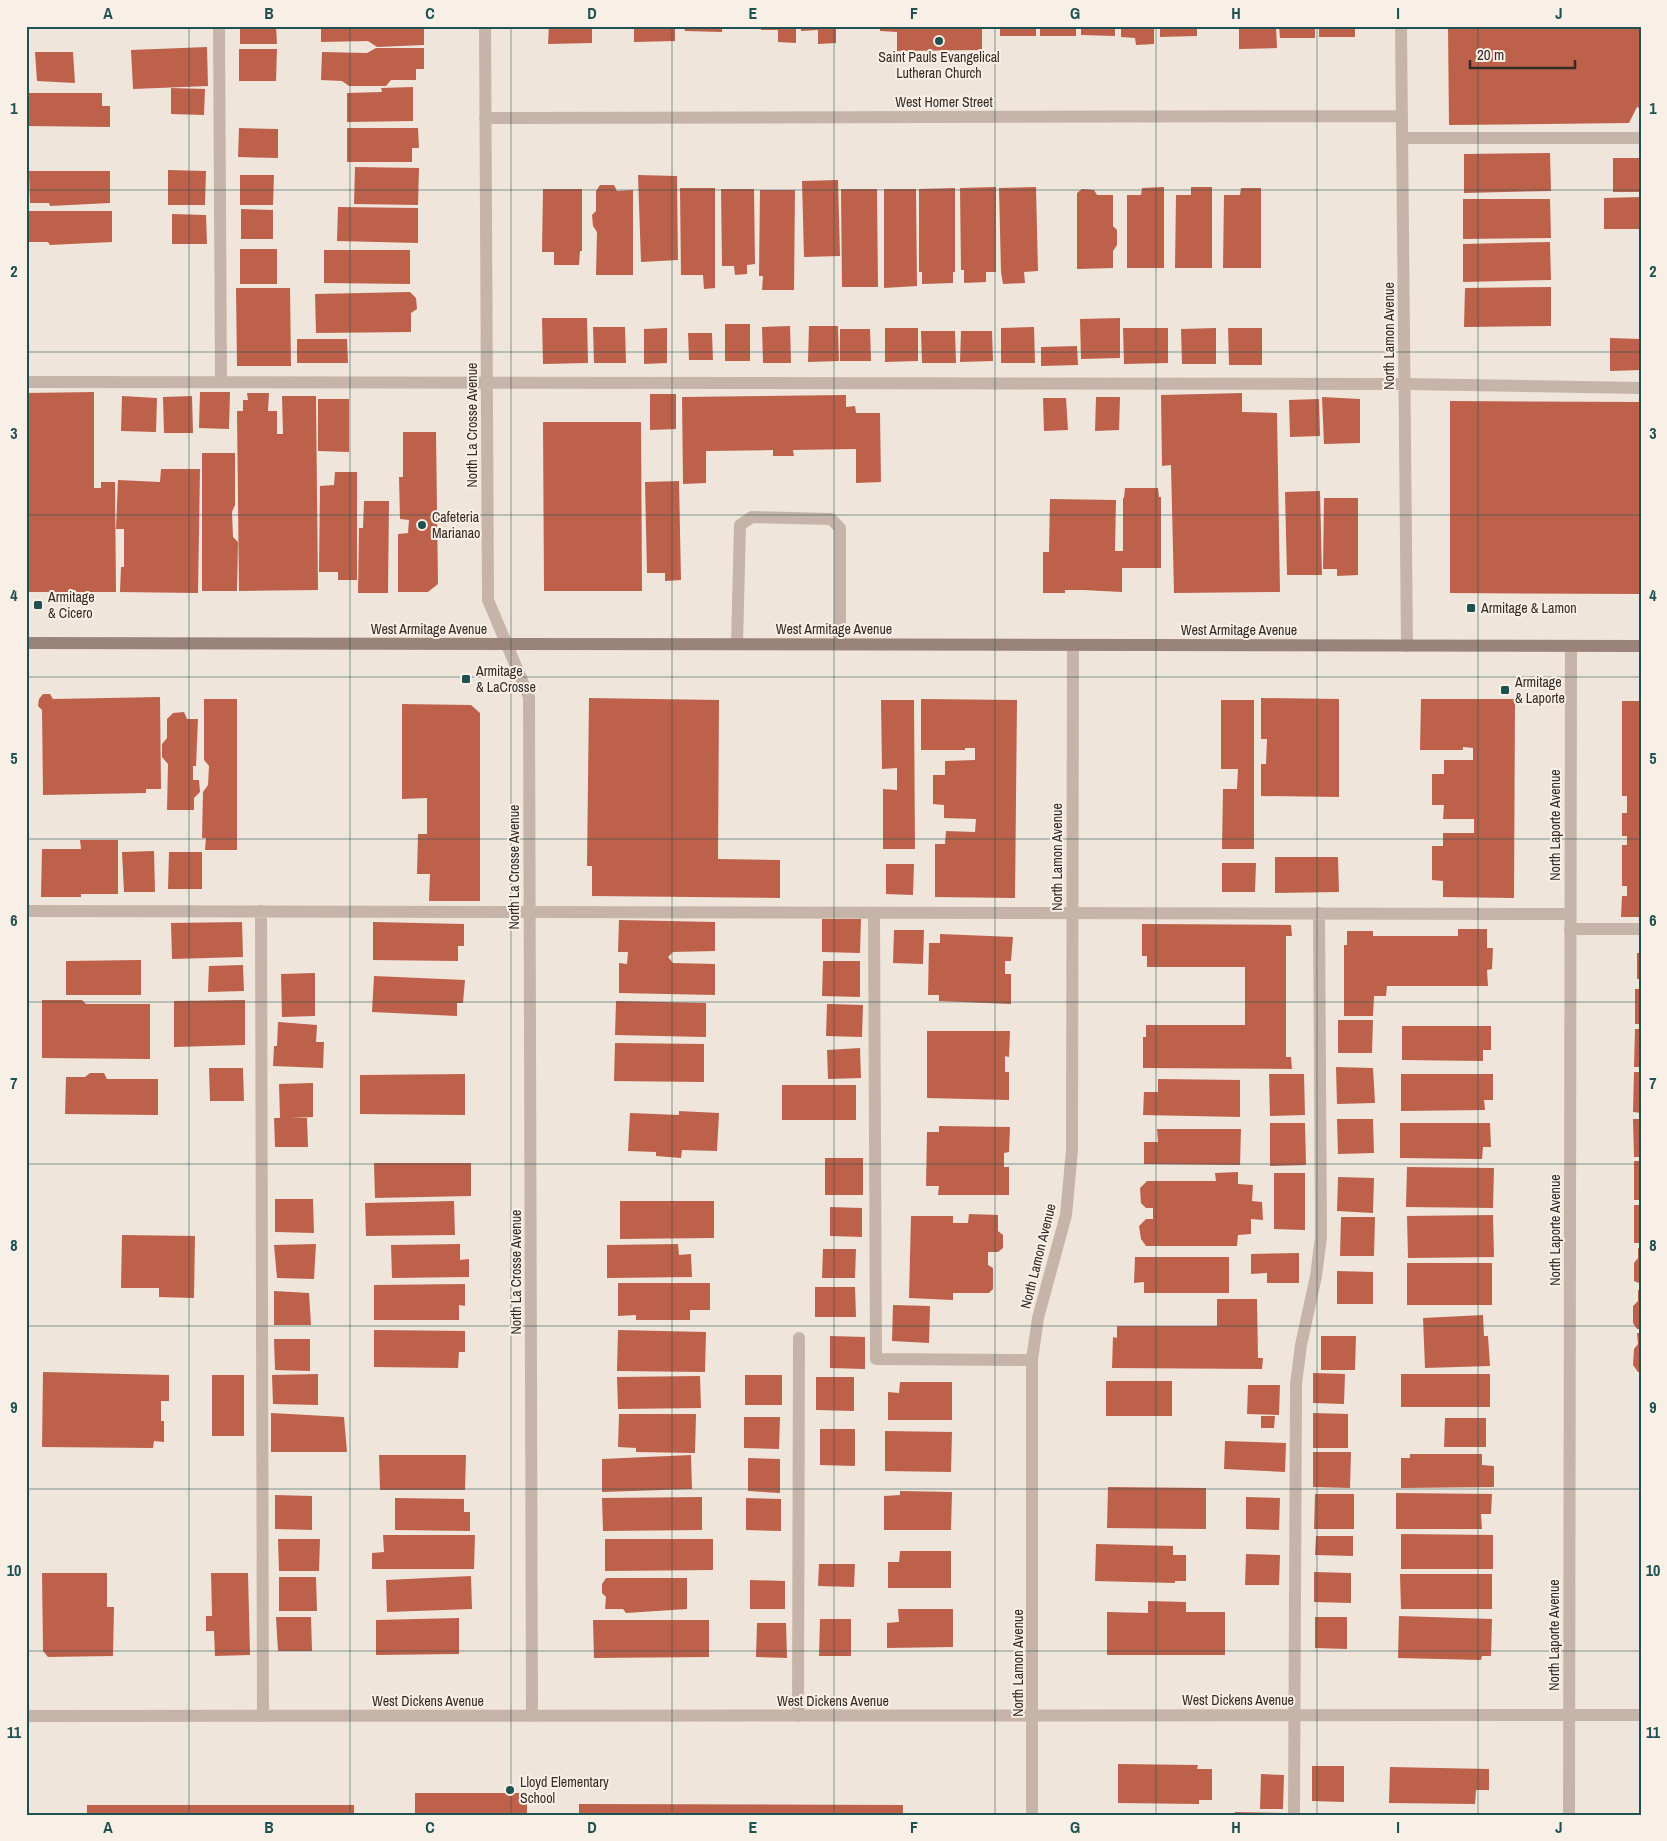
<svg xmlns="http://www.w3.org/2000/svg" width="1667" height="1841" font-family="'Archivo Narrow',sans-serif">
  <rect width="100%" height="100%" fill="#f0e5db"/>
  <path fill="#bd614b" d="M240,26H276L277,44H240Z
    M321,26H424V45L377,47L368,41L321,42Z
    M549,26H592V43L548,44Z
    M634,26H675V41L634,42Z
    M684,26H722V32L685,31Z
    M761,26H796V43L778,42V30H761Z
    M801,26H836V43L818,44V30L801,31Z
    M880,26H982V50L897,51V32L880,31Z
    M1000,26H1036V36H1000Z
    M1040,26H1076V36H1040Z
    M1081,26H1115V36L1081,35Z
    M1121,26H1154V44L1136,45L1135,38L1121,37Z
    M1160,26H1197V36L1160,37Z
    M1239,26H1276L1277,48L1239,49Z
    M1279,26H1315V38H1280Z
    M1319,26H1355V37H1319Z
    M1448,26H1641V109L1637,107L1629,123L1449,125Z
    M207,47L208,86L133,89L131,50Z
    M376,48H424V69H416V80H391L386,86H349L342,81L321,80L322,52L367,53Z
    M239,49H277L276,81H239Z
    M35,52H73L75,83L37,81Z
    M413,87V121L347,122V93L382,92L381,88Z
    M171,88L205,89L204,115L171,114Z
    M26,93H102V106H110V127L26,126Z
    M239,128L278,129V158L238,157Z
    M347,128H418L419,148H412V162H347Z
    M1550,153L1551,191L1464,193V154Z
    M1613,158H1641V192H1613Z
    M355,167L419,168L418,205L354,204Z
    M168,170L206,171L205,205H168Z
    M29,171H110V203L50,206L49,203H30Z
    M240,175H274L273,205H240Z
    M638,175L677,176L678,260L641,262Z
    M838,180L840,256L804,257L802,181Z
    M600,185H614L617,191L633,190V275H596L597,232L593,226L592,215L596,211V191Z
    M996,187V272H986V282L964,283V270H961L960,188Z
    M1036,187L1038,271L1024,272L1025,283L1003,284L1001,272L999,188Z
    M1164,187V268H1127V195H1141L1142,188Z
    M1191,187H1212V268H1175L1176,195H1191Z
    M680,188H715V288L704,289L703,275H681Z
    M955,188V272H953V283L922,284V272H919V189Z
    M1241,188H1261V268H1223L1224,195H1240Z
    M543,189H582V251H580L579,265H554V252H542Z
    M721,189H754L755,264L747,265V274L735,275L734,266H722Z
    M841,189H877L878,287H842Z
    M884,189H916L917,286L884,288Z
    M1082,189L1094,190L1097,195H1113V226L1117,230V245L1113,251V268L1077,269V193Z
    M760,190H795L794,290H762L763,276H759Z
    M1641,197V229H1604V198Z
    M1463,199H1550L1551,238L1463,239Z
    M338,207L418,208V243L337,241Z
    M241,209L273,210V239H241Z
    M29,211H112V242L50,245L48,242H29Z
    M172,214L206,215L207,244H172Z
    M1550,242L1551,280L1463,282V244Z
    M240,249H277V284H240Z
    M324,250H410V284L324,283Z
    M1551,287V326L1464,327L1465,288Z
    M236,288H290L291,366H237Z
    M410,292L416,298L417,309L411,313V332L316,333L315,294Z
    M542,318H587L588,363L543,364Z
    M1120,318V358L1081,359L1080,319Z
    M725,324H750V361H725Z
    M790,326L791,363H763L762,327Z
    M809,326H838L839,361L808,362Z
    M593,327H625L626,363H594Z
    M1034,327L1035,363H1001V328Z
    M667,328V363L644,364V329Z
    M885,328H918V361L885,362Z
    M1123,328H1168V363L1124,364Z
    M1216,328V364H1182L1181,329Z
    M1228,328H1262V365H1229Z
    M840,329H870L871,361H840Z
    M921,331H955L956,363H922Z
    M961,331H992L993,361L960,362Z
    M688,333H712L713,360H689Z
    M1610,338L1641,339V370L1610,371Z
    M297,339H347L348,363H297Z
    M1077,346L1078,365L1041,366V347Z
    M94,392V488H101V482H115L116,592H26V393Z
    M200,392H230L229,429L199,428Z
    M247,393H269L268,411H277V434H283L282,396H316L318,590L239,591L237,411H243V400H248Z
    M1242,393V412L1277,413L1280,592L1174,593L1171,465L1162,466L1161,395Z
    M650,394H676V429L650,430Z
    M846,395V407L855,406L856,413H880L881,482L856,483V449L793,450L794,456H773V450L706,451V483L683,484L682,397Z
    M122,396L157,398L156,432L121,431Z
    M192,396L193,433H164L163,397Z
    M1096,397H1120L1119,430L1095,431Z
    M1322,397L1360,399V443L1324,444Z
    M1043,398H1066L1068,430L1044,431Z
    M318,399H349V452L318,451Z
    M1319,399L1320,436L1290,437L1289,400Z
    M1450,401L1641,402V594L1450,593Z
    M543,422H641L642,591H544Z
    M403,432H436L438,584L428,592H398V534L408,533L409,520L400,519L399,477H403Z
    M202,453H235V505L232,512L233,537L238,542L237,591H202Z
    M161,469H200L198,593L120,592L121,567H124V529H116L118,480L160,482Z
    M335,472H357V580H338V572H319L320,486L334,485Z
    M679,481L681,580L665,581V573H647L645,482Z
    M1125,488H1158L1159,497H1161V568H1122V592L1083,590H1065V593H1043V552H1049L1050,499L1116,500L1115,551H1123V498H1124Z
    M1320,491L1322,575H1287L1285,492Z
    M1324,498H1358V575L1337,576V569H1323Z
    M364,501H389L388,593H358L359,528H363Z
    M43,694H50L53,699L160,697L161,789H146V793L43,795L42,710L38,706L39,699Z
    M589,698L719,700L718,859L780,860V898L592,896V866H587Z
    M1261,698L1339,699V797L1261,796V764H1266L1267,739H1261Z
    M204,699H237V850H205L206,838H202L203,792L208,785L209,766L204,760Z
    M921,699L1017,700L1015,898L935,897V844H945L946,831L975,832L976,819L944,818V805L933,804V775H945V761L975,760V748H965V750H921Z
    M1421,699H1515L1514,898L1443,897V881L1432,880V846H1443V833H1474V819H1443L1444,805H1432V774H1444V760H1473V748L1463,747V750H1420Z
    M881,700H914L915,849H883V789L897,790V768L882,769Z
    M1221,700H1254V849H1222L1223,789H1237L1238,769H1221Z
    M1622,701H1641V917H1621L1622,896H1627V886H1622V845H1627V836H1622V813H1627V796H1622Z
    M402,704L471,705L480,713V901H429L430,874H417L418,834H427V798L402,799Z
    M184,712L187,719H198L196,766H193V780H199L200,792L194,798V810H167L168,764L162,757V744L167,738V719L173,713Z
    M80,840H118V894H81V897H41L42,849H81Z
    M154,851L155,892H124L122,852Z
    M169,852H202V889H168Z
    M1275,857H1338L1339,892L1275,893Z
    M1222,863H1256L1255,892H1222Z
    M886,864H914L913,895L886,894Z
    M822,919H861L860,953L822,952Z
    M619,920L715,922V951L673,952L668,957L673,963L715,964V995L619,993V963L627,964L628,952H618Z
    M242,922L243,957L172,959L171,923Z
    M373,922L464,924V946H458V961L373,960Z
    M1142,924L1291,925L1292,936H1286V1057H1291L1292,1069L1143,1068V1037H1146V1025H1245V967H1147V956H1142Z
    M1458,929H1487V948H1493L1492,969L1487,970L1488,986H1387L1386,996H1374L1373,1016H1344V945H1347V931H1373V936H1458Z
    M894,930H924L923,964L893,963Z
    M940,934L1013,937L1011,961H1005V974H1011V1004L939,1001V995H928L929,943H940Z
    M1637,953H1641V979H1637Z
    M141,960V995H66V961Z
    M823,961H860V997L822,996Z
    M243,965L244,991L208,992L209,966Z
    M315,973V1016L282,1017L281,974Z
    M374,976L465,980L463,1003H457V1016L372,1012Z
    M1635,989H1641V1024H1635Z
    M42,1000H82L86,1004H150V1059L42,1058Z
    M245,1000V1045L174,1047V1001Z
    M616,1001L706,1003V1037L615,1035Z
    M827,1004L863,1005L862,1037L826,1036Z
    M1338,1020H1373L1372,1053H1338Z
    M278,1022L317,1025L316,1042H324L323,1068L273,1066L274,1046H277Z
    M1402,1026H1491V1050H1483V1061L1402,1060Z
    M1635,1029H1641V1067H1634Z
    M927,1031H1010L1009,1057L1005,1056V1072H1009V1100L927,1098Z
    M615,1043L704,1044V1082L614,1081Z
    M860,1048L861,1078L828,1079L827,1050Z
    M1336,1067L1373,1068L1375,1103L1337,1104Z
    M209,1068H243L244,1101H210Z
    M1634,1072H1641V1113L1633,1112Z
    M90,1073H104L107,1079H158V1115L65,1114L66,1077H85Z
    M465,1074V1115L360,1114V1075Z
    M1269,1074H1304L1305,1115L1270,1116Z
    M1401,1074H1493V1100H1484L1485,1110L1401,1111Z
    M1158,1079L1240,1080V1117L1143,1115L1144,1092H1158Z
    M313,1083V1117L290,1118H307L308,1147H275L274,1118H280L279,1084Z
    M782,1085H856V1120H782Z
    M679,1111L719,1113L717,1151L682,1150L681,1158L656,1156V1152L628,1151L630,1113L679,1115Z
    M1337,1119H1373L1374,1153L1338,1154Z
    M1633,1119H1641V1157H1634Z
    M1270,1123H1305L1306,1165L1270,1166Z
    M1400,1123H1490L1491,1147H1483L1482,1159L1400,1158Z
    M939,1126L1010,1127L1009,1152L1004,1153V1167H1009V1195H938L939,1186H926L927,1132H939Z
    M1157,1129H1241L1240,1165L1144,1164V1142H1158Z
    M825,1158H863V1195H825Z
    M1634,1161H1641V1200H1634Z
    M374,1163H471V1196L375,1198Z
    M1407,1167L1494,1168L1493,1208L1406,1207Z
    M1238,1172V1184L1253,1185L1252,1201L1262,1202L1263,1220L1251,1219V1234L1238,1235L1237,1246H1146L1141,1239L1139,1226L1146,1219H1153V1208H1146L1141,1203L1140,1188L1147,1181H1216L1215,1173Z
    M1274,1173H1305V1230L1274,1229Z
    M1338,1177L1374,1178L1373,1213L1337,1211Z
    M275,1199H313L314,1233L275,1232Z
    M454,1201L455,1235L366,1236L365,1203Z
    M620,1201H714V1238L620,1239Z
    M1634,1205H1641V1243H1634Z
    M830,1207L862,1208V1237L830,1236Z
    M969,1214L998,1215V1231L1003,1235V1248L998,1252H988V1265L993,1268V1289L989,1293H953V1300L909,1298L911,1216H953V1223H968Z
    M1493,1215L1494,1257L1408,1258L1407,1216Z
    M1341,1217H1375L1374,1256H1340Z
    M122,1235L195,1236L194,1298L159,1297V1288H121Z
    M316,1244L314,1279L277,1278L274,1245Z
    M460,1244V1260L469,1259V1277L392,1278L391,1245Z
    M678,1244L679,1255L691,1254L692,1277L607,1278V1245Z
    M1638,1248H1641V1284L1634,1281V1263L1638,1258Z
    M823,1249H856L855,1278H822Z
    M1299,1253V1283H1267V1273L1251,1274V1254Z
    M1135,1257H1229V1293H1144V1282L1134,1283Z
    M1407,1263H1492V1305H1407Z
    M1337,1271L1373,1272V1304H1337Z
    M618,1283H710V1310H690V1320H636V1315L618,1316Z
    M465,1284V1306L459,1305V1320H374V1285Z
    M815,1287H855L856,1317H815Z
    M1638,1290H1641V1329H1637L1633,1323V1306L1638,1301Z
    M274,1291L309,1293L311,1325H274Z
    M1217,1299H1257L1258,1358H1263L1262,1369L1112,1368L1113,1337L1117,1338V1326H1217Z
    M893,1305L930,1306L929,1343L892,1341Z
    M1483,1315L1484,1336H1488L1490,1366L1425,1368L1423,1318Z
    M374,1330L465,1331V1352H459L458,1368L374,1367Z
    M618,1330L706,1332L705,1372L617,1371Z
    M1637,1333H1641V1372H1638L1633,1365L1634,1349L1638,1344Z
    M830,1336L865,1337V1369L830,1368Z
    M1321,1336H1356L1355,1370H1321Z
    M274,1339H310V1371L275,1370Z
    M43,1372L169,1375V1401H161V1421H164V1442L154,1441L153,1448L42,1447Z
    M1313,1373L1345,1374L1344,1404L1313,1403Z
    M318,1374V1405L273,1404L272,1375Z
    M1401,1374H1490V1407H1401Z
    M212,1375H244V1436H212Z
    M745,1375H782V1405H745Z
    M700,1376L701,1408L618,1409L617,1377Z
    M816,1377H854V1411L816,1410Z
    M1106,1381H1172V1416H1106Z
    M900,1382H952V1420H888V1392L899,1393Z
    M1248,1385H1280L1279,1415L1247,1414Z
    M271,1413L344,1417L347,1452H271Z
    M1313,1413L1348,1414V1448H1313Z
    M619,1414H696L695,1453L636,1452V1448L618,1447Z
    M1261,1416H1275L1274,1428H1261Z
    M744,1417H780L779,1449L744,1448Z
    M1445,1418H1486V1447H1444Z
    M820,1429H855V1466L820,1465Z
    M885,1431L952,1432L951,1472L885,1471Z
    M1225,1441L1286,1443L1285,1472L1224,1469Z
    M1313,1452H1351L1350,1488L1313,1487Z
    M1410,1454H1482V1465L1494,1466V1487L1401,1488V1458H1410Z
    M379,1455H466L465,1490H380Z
    M691,1455L692,1489L602,1492V1459Z
    M748,1458L780,1459V1493L748,1491Z
    M1108,1487L1206,1488V1529L1107,1528Z
    M900,1491L952,1492L951,1530H884V1496L900,1495Z
    M1396,1493L1492,1494L1491,1514H1481L1482,1529H1396Z
    M1315,1494H1354V1529H1314Z
    M275,1495L312,1496V1530L275,1529Z
    M702,1497V1530L603,1531L602,1498Z
    M1246,1497L1280,1498L1279,1530L1246,1529Z
    M395,1498L464,1499V1512H470V1531L395,1530Z
    M746,1498L781,1499V1531L746,1530Z
    M1401,1534L1493,1535V1569H1401Z
    M383,1535H475L474,1569H372V1553L384,1552Z
    M1316,1536H1353V1556L1315,1555Z
    M278,1539H320L319,1571H279Z
    M605,1539H713V1570L605,1571Z
    M1096,1544L1173,1546V1555H1186V1581H1175V1583L1095,1581Z
    M900,1551H951V1588H888V1562H899Z
    M1246,1554L1280,1555L1279,1585H1245Z
    M819,1564H855L854,1587L818,1586Z
    M1314,1572L1351,1573V1603L1314,1602Z
    M42,1573H107V1607H114L113,1656L48,1657L43,1651Z
    M211,1573H248L250,1655L215,1656L214,1631H206V1616H212Z
    M1400,1574H1492V1609H1401Z
    M471,1576L472,1609L387,1612L386,1580Z
    M279,1577H316L317,1611H279Z
    M606,1578H687V1609L626,1613L623,1609H605L606,1597L602,1593V1584Z
    M750,1580L785,1581V1609H750Z
    M1148,1601L1186,1602V1612H1225V1655H1107V1612L1148,1613Z
    M898,1609H953V1647L887,1648V1623L899,1622Z
    M1399,1616L1492,1619L1491,1656H1482L1481,1660L1398,1658Z
    M276,1617H311L312,1651H278Z
    M1315,1617H1347V1649L1315,1648Z
    M459,1618V1654L376,1655V1620Z
    M820,1619H851V1656H819Z
    M593,1620H709V1657L594,1658Z
    M757,1623H786L787,1658L756,1657Z
    M1118,1764L1198,1765L1197,1769H1212V1800H1199V1804L1118,1803Z
    M1312,1766H1344V1802L1312,1801Z
    M1390,1767L1489,1769V1790H1476L1475,1804L1389,1803Z
    M1261,1774L1284,1775L1283,1809H1260Z
    M415,1793H527V1815H415Z
    M579,1804L903,1805V1815H579Z
    M87,1805H354V1815H87Z
    M1235,1812L1283,1813V1815H1235Z"/>
  <g fill="none" stroke-linecap="round" stroke-linejoin="round">
    <path stroke="#c7b4a8" stroke-width="12" d="M219,26L221,382
      M1403,138H1641
      M26,382L1405,384L1641,388
      M737,644L740,525L752,517L831,519L840,528V644
      M26,911L1570,914
      M261,911L263,1716
      M874,913L876,1359L1032,1360
      M1570,929H1641
      M798,1716L799,1338
      M1294,1815L1296,1384L1301,1345L1316,1276L1321,1237L1319,913"/>
    <path stroke="#c7b4a8" stroke-width="12" d="M485,26L488,600L529,697L532,1716
      M1401,26L1407,646
      M485,118L1402,116
      M26,1716L1641,1715
      M1032,1815V1360L1038,1318L1066,1215L1072,1150L1073,645
      M1569,1815L1571,646"/>
    <path stroke="#9a8379" stroke-width="12" d="M26,643L1641,646"/>
  </g>
  <path fill="none" stroke="#205152" stroke-width="1" stroke-opacity="0.55" d="M189,26V1815M350,26V1815M511,26V1815M672,26V1815M834,26V1815M995,26V1815M1156,26V1815M1317,26V1815M1478,26V1815M26,190H1641M26,352H1641M26,515H1641M26,677H1641M26,839H1641M26,1002H1641M26,1164H1641M26,1326H1641M26,1489H1641M26,1651H1641"/>
  <g fill="#205152" stroke="#f8efe7" stroke-width="2">
    <circle cx="939" cy="41" r="5"/>
    <circle cx="422" cy="525" r="5"/>
    <rect x="33" y="600" width="10" height="10" rx="2.5"/>
    <rect x="1466" y="603" width="10" height="10" rx="2.5"/>
    <rect x="461" y="674" width="10" height="10" rx="2.5"/>
    <rect x="1500" y="685" width="10" height="10" rx="2.5"/>
    <circle cx="510" cy="1790" r="5"/>
  </g>
  <g text-anchor="middle" dominant-baseline="central" stroke-width="4" stroke-linejoin="round" paint-order="stroke">
    <g font-size="14" fill="#342b27" stroke="#f8efe7" text-anchor="start">
      <text x="939" y="57" text-anchor="middle">Saint Pauls Evangelical<tspan x="939" dy="16">Lutheran Church</tspan></text>
      <text x="432" y="517">Cafeteria<tspan x="432" dy="16">Marianao</tspan></text>
      <text x="48" y="597">Armitage<tspan x="48" dy="16">&amp; Cicero</tspan></text>
      <text x="1481" y="608">Armitage &amp; Lamon</text>
      <text x="476" y="671">Armitage<tspan x="476" dy="16">&amp; LaCrosse</tspan></text>
      <text x="1515" y="682">Armitage<tspan x="1515" dy="16">&amp; Laporte</tspan></text>
      <text x="520" y="1782">Lloyd Elementary<tspan x="520" dy="16">School</tspan></text>
    </g>
    <g font-size="14" fill="#342b27" stroke="#f8efe7">
      <text x="944" y="102">West Homer Street</text>
      <text transform="translate(1389 336) rotate(-90)">North Lamon Avenue</text>
      <text transform="translate(472 425) rotate(-90)">North La Crosse Avenue</text>
      <text x="429" y="629">West Armitage Avenue</text>
      <text x="834" y="629">West Armitage Avenue</text>
      <text x="1239" y="630">West Armitage Avenue</text>
      <text transform="translate(1555 825) rotate(-90)">North Laporte Avenue</text>
      <text transform="translate(1057 857) rotate(-90)">North Lamon Avenue</text>
      <text transform="translate(514 867) rotate(-90)">North La Crosse Avenue</text>
      <text transform="translate(1555 1230) rotate(-90)">North Laporte Avenue</text>
      <text transform="translate(1038 1256) rotate(-76)">North Lamon Avenue</text>
      <text transform="translate(516 1272) rotate(-90)">North La Crosse Avenue</text>
      <text transform="translate(1554 1635) rotate(-90)">North Laporte Avenue</text>
      <text transform="translate(1018 1663) rotate(-90)">North Lamon Avenue</text>
      <text x="1238" y="1700">West Dickens Avenue</text>
      <text x="428" y="1701">West Dickens Avenue</text>
      <text x="833" y="1701">West Dickens Avenue</text>
    </g>
  </g>
  <rect width="1667" height="1841" fill="none" stroke="#f8efe7" stroke-width="55"/>
  <path d="M1470 60v8h105v-8" fill="none" stroke="#342b27" stroke-width="2.5"/>
  <text x="1477" y="60" font-size="15" fill="#342b27" stroke="#f8efe7" stroke-width="4" paint-order="stroke">20 m</text>
  <rect x="28" y="28" width="1612" height="1786" fill="none" stroke="#205152" stroke-width="2"/>
  <g font-size="16" text-anchor="middle" font-weight="bold" fill="#205152">
    <text x="108" y="19">A</text>
    <text x="269" y="19">B</text>
    <text x="430" y="19">C</text>
    <text x="592" y="19">D</text>
    <text x="753" y="19">E</text>
    <text x="914" y="19">F</text>
    <text x="1075" y="19">G</text>
    <text x="1236" y="19">H</text>
    <text x="1398" y="19">I</text>
    <text x="1559" y="19">J</text>
    <text x="14" y="114">1</text>
    <text x="1653" y="114">1</text>
    <text x="14" y="277">2</text>
    <text x="1653" y="277">2</text>
    <text x="14" y="439">3</text>
    <text x="1653" y="439">3</text>
    <text x="14" y="601">4</text>
    <text x="1653" y="601">4</text>
    <text x="14" y="764">5</text>
    <text x="1653" y="764">5</text>
    <text x="14" y="926">6</text>
    <text x="1653" y="926">6</text>
    <text x="14" y="1089">7</text>
    <text x="1653" y="1089">7</text>
    <text x="14" y="1251">8</text>
    <text x="1653" y="1251">8</text>
    <text x="14" y="1413">9</text>
    <text x="1653" y="1413">9</text>
    <text x="14" y="1576">10</text>
    <text x="1653" y="1576">10</text>
    <text x="14" y="1738">11</text>
    <text x="1653" y="1738">11</text>
    <text x="108" y="1833">A</text>
    <text x="269" y="1833">B</text>
    <text x="430" y="1833">C</text>
    <text x="592" y="1833">D</text>
    <text x="753" y="1833">E</text>
    <text x="914" y="1833">F</text>
    <text x="1075" y="1833">G</text>
    <text x="1236" y="1833">H</text>
    <text x="1398" y="1833">I</text>
    <text x="1559" y="1833">J</text>
  </g>
</svg>
